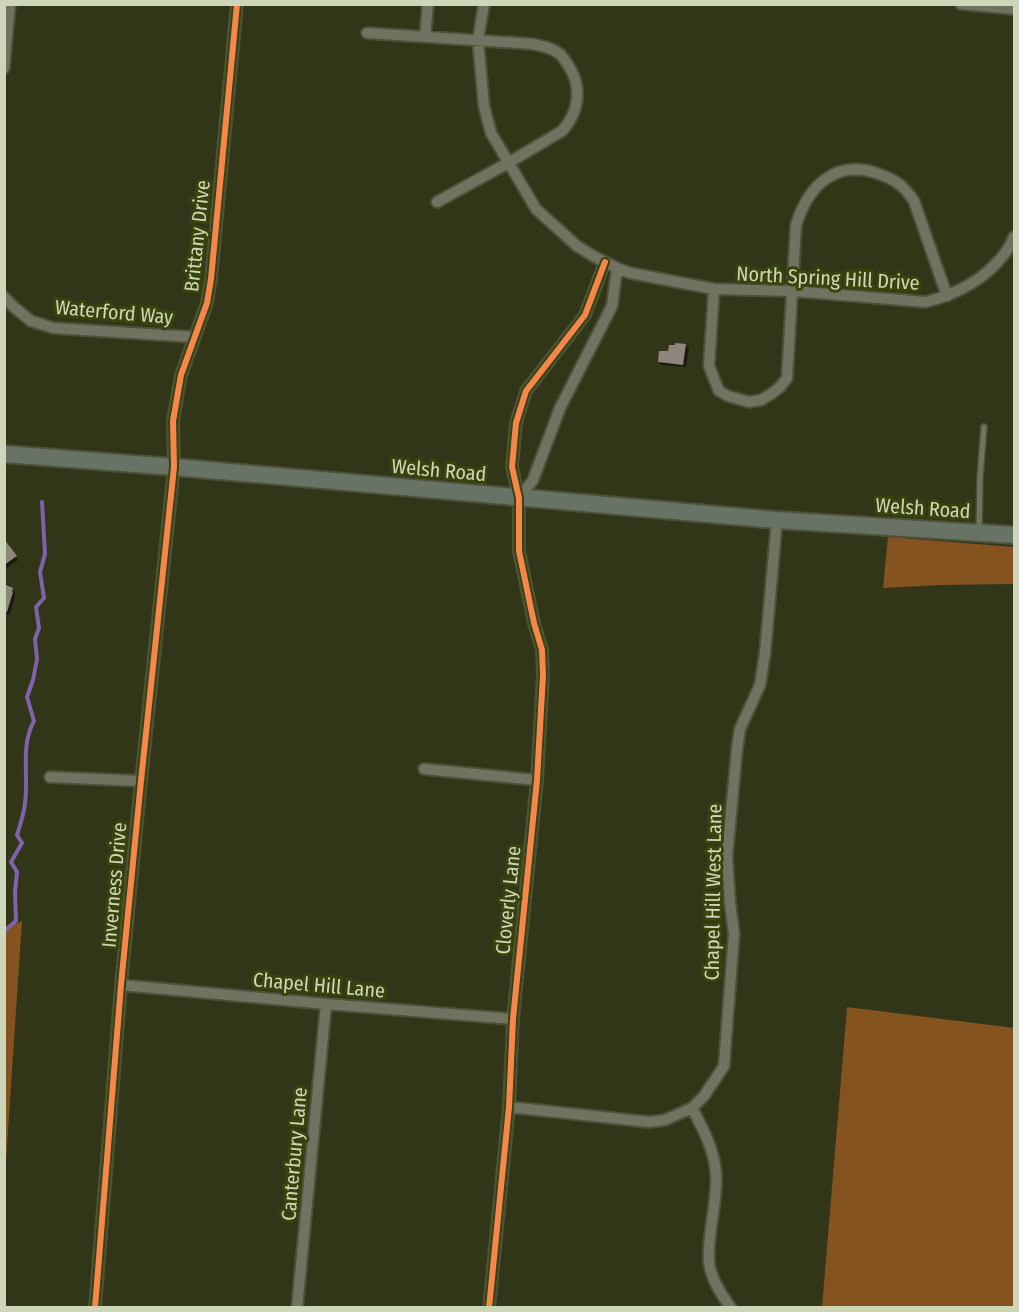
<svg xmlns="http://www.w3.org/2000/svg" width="1019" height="1312" font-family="'Fira Sans Condensed',sans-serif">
  <rect width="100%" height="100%" fill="#313619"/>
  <path fill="#845320" d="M888,537L1014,547V584L940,585L883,588Z
    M22,921L5,1175V929Z
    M847,1007L1014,1028V1307H822Z"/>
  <path fill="#0007" d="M686,345L689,348L686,367L662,365L659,362L669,352Z
    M4,540L18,560L5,569L6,570L4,572Z
    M4,582L9,586L8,588L15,592L14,595L15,596L10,615L4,613Z"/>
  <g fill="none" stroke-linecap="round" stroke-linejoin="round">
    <path stroke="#7e63ac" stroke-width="4" d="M4,931L16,921L15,892L17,872L11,862L22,843L17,835C20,825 24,814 25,803C29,776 20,746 34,721L27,697L33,680L37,659L35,639L39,628L36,607L44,598L40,572L45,554L42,502"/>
  </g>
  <path fill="#8f857b" d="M675,343L686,344L683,365L658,362L659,351H668L669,345H675Z
    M4,539L17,556L4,565Z
    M4,584L13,588L12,591L13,592L7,612H4Z"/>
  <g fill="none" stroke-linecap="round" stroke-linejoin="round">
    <g stroke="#4d513a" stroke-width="8">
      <path id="service" d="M979,531L980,477L984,427"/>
    </g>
    <g stroke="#4d513a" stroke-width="14">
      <path id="minor" d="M484,4L478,40L484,106L491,133L536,209L577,246L595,257L617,268L630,273L714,289L793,291L926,302C956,294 986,279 1005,253C1009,248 1012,242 1014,237
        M961,4L1014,9
        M367,33L533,44C543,46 552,48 560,54C564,58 568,65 571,70C582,90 578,114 562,131L508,163L437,202
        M425,37L428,4
        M4,68L10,4
        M714,289L709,366L719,391L728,396L749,402L761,400L771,394L780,387L787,378L796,225C808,186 836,158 879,174C896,180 904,186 914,201L947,296
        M4,297L15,308L31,321L53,328L194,337
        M519,498L533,480L560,408L612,306L617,268
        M424,769L537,780
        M50,777L141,781
        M121,985L326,1004L513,1019
        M509,1107L649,1122L665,1120L692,1108L704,1096L724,1066L734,934L730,903L727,856L737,749L740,729L760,685L765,653L777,520
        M692,1108C703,1129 714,1149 716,1173C718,1203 707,1232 709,1262C711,1279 721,1294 731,1308
        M95,1308L121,985L141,781L174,467L173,421L181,375L207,303L211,279L237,4
        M297,1308L326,1004
        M489,1308L509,1107L513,1019L537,780L543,675L542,650L534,623L519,551V498L512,467L516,423L526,391L585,315L605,262"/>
    </g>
    <g stroke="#4d513a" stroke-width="20">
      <path id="primary" d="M4,454L174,467L777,520L1014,535"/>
    </g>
    <use href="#service" stroke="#6f7360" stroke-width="5"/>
    <use href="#minor" stroke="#6f7360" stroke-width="10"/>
    <use href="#primary" stroke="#687365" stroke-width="16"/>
    <g stroke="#39430c" stroke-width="10">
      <path id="cycleway" d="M95,1308L121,985L141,781L174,467L173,421L181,375L207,303L211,279L237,4
        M489,1308L509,1107L513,1019L537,780L543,675L542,650L534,623L519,551V498L512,467L516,423L526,391L585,315L605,262"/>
    </g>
    <use href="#cycleway" stroke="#f5874c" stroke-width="6"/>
  </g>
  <g text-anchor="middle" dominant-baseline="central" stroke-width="6" stroke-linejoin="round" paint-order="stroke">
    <g font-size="20" fill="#ced6ba" stroke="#39430c">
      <text transform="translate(197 236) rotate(-84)">Brittany Drive</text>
      <text transform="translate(828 278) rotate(3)">North Spring Hill Drive</text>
      <text transform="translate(114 312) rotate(5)">Waterford Way</text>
      <text transform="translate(439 470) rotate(5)">Welsh Road</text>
      <text transform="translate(923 508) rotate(4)">Welsh Road</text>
      <text transform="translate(114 885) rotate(-85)">Inverness Drive</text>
      <text transform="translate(713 892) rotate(-89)">Chapel Hill West Lane</text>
      <text transform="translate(508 900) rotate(-84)">Cloverly Lane</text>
      <text transform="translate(319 985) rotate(5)">Chapel Hill Lane</text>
      <text transform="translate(294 1154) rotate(-85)">Canterbury Lane</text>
    </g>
  </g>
  <rect width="1019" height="1312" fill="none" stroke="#ced6ba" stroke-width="12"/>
</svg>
